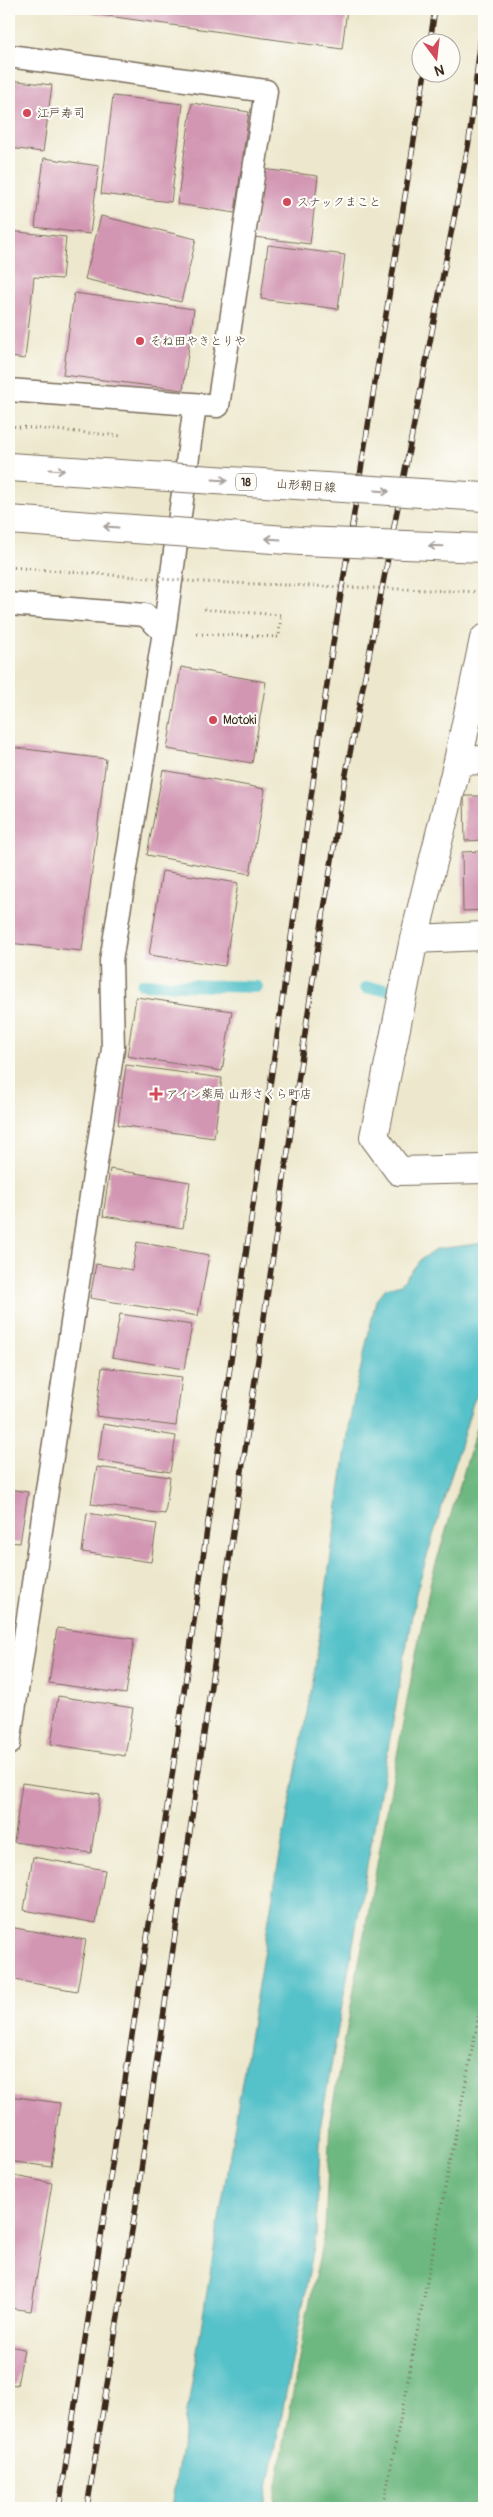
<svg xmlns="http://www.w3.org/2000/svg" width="493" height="2517" font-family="Pangolin,'Klee One',sans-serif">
  <rect width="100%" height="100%" fill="#fdfcf7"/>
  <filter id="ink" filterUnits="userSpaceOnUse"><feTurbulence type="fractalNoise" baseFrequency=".02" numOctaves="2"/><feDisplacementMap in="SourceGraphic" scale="10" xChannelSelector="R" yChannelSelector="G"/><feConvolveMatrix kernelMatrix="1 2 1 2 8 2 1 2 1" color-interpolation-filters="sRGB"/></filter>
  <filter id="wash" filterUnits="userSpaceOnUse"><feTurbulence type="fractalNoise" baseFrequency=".0096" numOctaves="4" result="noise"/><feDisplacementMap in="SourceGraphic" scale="20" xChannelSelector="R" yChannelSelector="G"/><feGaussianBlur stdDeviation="1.12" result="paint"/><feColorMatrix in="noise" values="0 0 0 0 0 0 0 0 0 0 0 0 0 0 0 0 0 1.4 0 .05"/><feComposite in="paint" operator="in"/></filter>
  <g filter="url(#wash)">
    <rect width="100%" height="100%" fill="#ede8cd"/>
    <path fill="#6db880" stroke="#54714f" d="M484,1405V2470L478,2508H273L305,2323L325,2230L330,2120L414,1663L431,1580Z"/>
    <path fill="#54c1c9" stroke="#487674" d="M484,1243V1381L473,1403L416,1593L321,2123L316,2236L264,2508H171L277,1871L314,1675L352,1407L376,1300L386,1288L401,1284L421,1259L437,1249Z"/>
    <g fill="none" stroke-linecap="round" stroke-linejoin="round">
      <path stroke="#54c1c9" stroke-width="12" d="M142,984L257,987
        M366,988L385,989"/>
    </g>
    <g id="blocks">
      <path fill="#d295b2" d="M58,9H347L342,49Z
        M9,80L52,85L43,152L9,148Z
        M113,96L183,104L171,202L101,194Z
        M192,103L249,112L235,213L177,204Z
        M44,158L99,166L90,234L35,227Z
        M262,169L318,176L310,244L254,237Z
        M101,216L196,239L181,302L85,279Z
        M9,231L66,237L62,279L34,277L25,359L9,357Z
        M268,245L345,255L338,309L261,299Z
        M74,293L194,309L183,390L63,375Z
        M181,667L266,682L252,763L167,749Z
        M9,747L106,759L82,951L9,943Z
        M163,770L265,789L250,874L147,855Z
        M464,796H484V840L465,841Z
        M484,851V910L463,911L462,852Z
        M162,871L238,883L225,966L149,955Z
        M136,997L232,1011L222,1071L127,1056Z
        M126,1065L222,1078L214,1138L118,1125Z
        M110,1169L190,1182L183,1228L103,1216Z
        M137,1242L209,1255L198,1316L90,1298L96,1264L132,1270Z
        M120,1314L192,1325L184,1369L112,1357Z
        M102,1367L182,1377L176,1426L96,1416Z
        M103,1424L176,1436L170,1472L98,1460Z
        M97,1467L170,1477L165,1514L91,1504Z
        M9,1489L28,1492L20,1543L9,1542Z
        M87,1513L157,1524L151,1562L82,1552Z
        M57,1628L134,1639L126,1694L49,1683Z
        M58,1696L133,1708L125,1756L51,1744Z
        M22,1783L100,1794L91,1853L14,1842Z
        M33,1857L105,1870L96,1923L24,1910Z
        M9,1927L86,1940L77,1991L9,1979Z
        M9,2096L60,2103L51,2167L9,2161Z
        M9,2175L52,2183L31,2311L9,2308Z
        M9,2346L24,2349L17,2385L9,2384Z"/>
    </g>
  </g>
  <g filter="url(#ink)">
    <use href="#blocks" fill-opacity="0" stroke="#796c5b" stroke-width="1"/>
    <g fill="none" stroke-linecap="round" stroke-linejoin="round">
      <g stroke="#796c5b" stroke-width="25">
        <path id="lane" d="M9,56L266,91L218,406L9,390
          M9,604L145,615L164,632
          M9,1744L113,1049L111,961L164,632L195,405"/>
      </g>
      <g stroke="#796c5b" stroke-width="30">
        <path id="street" d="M484,639L458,761L414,939L484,936
          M458,761L484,760
          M414,939L374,1137L399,1171L484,1169"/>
      </g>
      <path stroke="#796c5b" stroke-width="3" stroke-dasharray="1 4" stroke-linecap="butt" d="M197,634L279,637L281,615L201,609
        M383,2508L484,1988"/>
      <use href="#lane" stroke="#fff" stroke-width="22"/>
      <use href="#street" stroke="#fff" stroke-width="28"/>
      <g stroke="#3b2a1e" stroke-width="5.5">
        <path id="rail" d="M430,42L435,9
          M59,2508L172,1776L331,656L425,72
          M87,2508L135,2212L312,985L344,784L469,141L484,10"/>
      </g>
      <use href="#rail" stroke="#fdfcf7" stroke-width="4" stroke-dasharray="11" stroke-linecap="butt"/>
      <g stroke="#796c5b" stroke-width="30" stroke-linecap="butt">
        <path id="primary-bridge" d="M9,467L484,497
          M9,520L301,541L484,548"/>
      </g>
      <path stroke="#796c5b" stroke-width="3" stroke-dasharray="1 4" stroke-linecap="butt" d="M9,426L123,436
        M9,567L201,582L484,592"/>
      <use href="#primary-bridge" stroke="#fff" stroke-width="28"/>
    </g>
    <defs><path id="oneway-shaft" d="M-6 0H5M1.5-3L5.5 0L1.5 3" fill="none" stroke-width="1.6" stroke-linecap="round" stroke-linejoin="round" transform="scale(1.25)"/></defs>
    <g stroke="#a79f9a">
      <use href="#oneway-shaft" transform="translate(57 470) rotate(4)"/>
      <use href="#oneway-shaft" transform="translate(220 480) rotate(4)"/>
      <use href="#oneway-shaft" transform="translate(382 491) rotate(4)"/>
      <use href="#oneway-shaft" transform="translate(111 527) rotate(-176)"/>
      <use href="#oneway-shaft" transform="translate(273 539) rotate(-176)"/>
      <use href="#oneway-shaft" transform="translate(436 546) rotate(-178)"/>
    </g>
  </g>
  <g fill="#d1495b" stroke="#fdfcf7" stroke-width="2">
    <circle cx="27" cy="113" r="5"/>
    <circle cx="287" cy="202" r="5"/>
    <circle cx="140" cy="341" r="5"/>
    <circle cx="213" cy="720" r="5"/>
    <path d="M153.5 1086.5h5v5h5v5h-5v5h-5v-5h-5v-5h5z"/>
  </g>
  <g text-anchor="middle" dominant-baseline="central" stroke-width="4.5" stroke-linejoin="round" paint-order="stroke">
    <rect fill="#fdfcf7" stroke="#75695f" stroke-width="1" x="236" y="473.5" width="20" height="17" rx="4"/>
    <g font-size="11" font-weight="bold" fill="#3b2a1e">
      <text x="246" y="482">18</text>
    </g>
    <g font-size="12" fill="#3b2a1e" stroke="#fdfcf7" text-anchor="start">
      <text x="37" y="113">江戸寿司</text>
      <text x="297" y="202">スナックまこと</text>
      <text x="150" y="341">そね田やきとりや</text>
      <text x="223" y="720">Motoki</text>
      <text x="166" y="1094">アイン薬局 山形さくら町店</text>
    </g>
    <g font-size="12" fill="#3b2a1e" stroke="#fdfcf7">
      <text transform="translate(306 486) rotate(4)">山形朝日線</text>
    </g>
  </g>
  <rect width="493" height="2517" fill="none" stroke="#fdfcf7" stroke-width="30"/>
  <g transform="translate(436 58) rotate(165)"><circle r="24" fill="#fdfcf7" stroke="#afa8a0"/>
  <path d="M0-4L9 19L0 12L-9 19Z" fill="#d1495b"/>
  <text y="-8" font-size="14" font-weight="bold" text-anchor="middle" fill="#3b2a1e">N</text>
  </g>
</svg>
